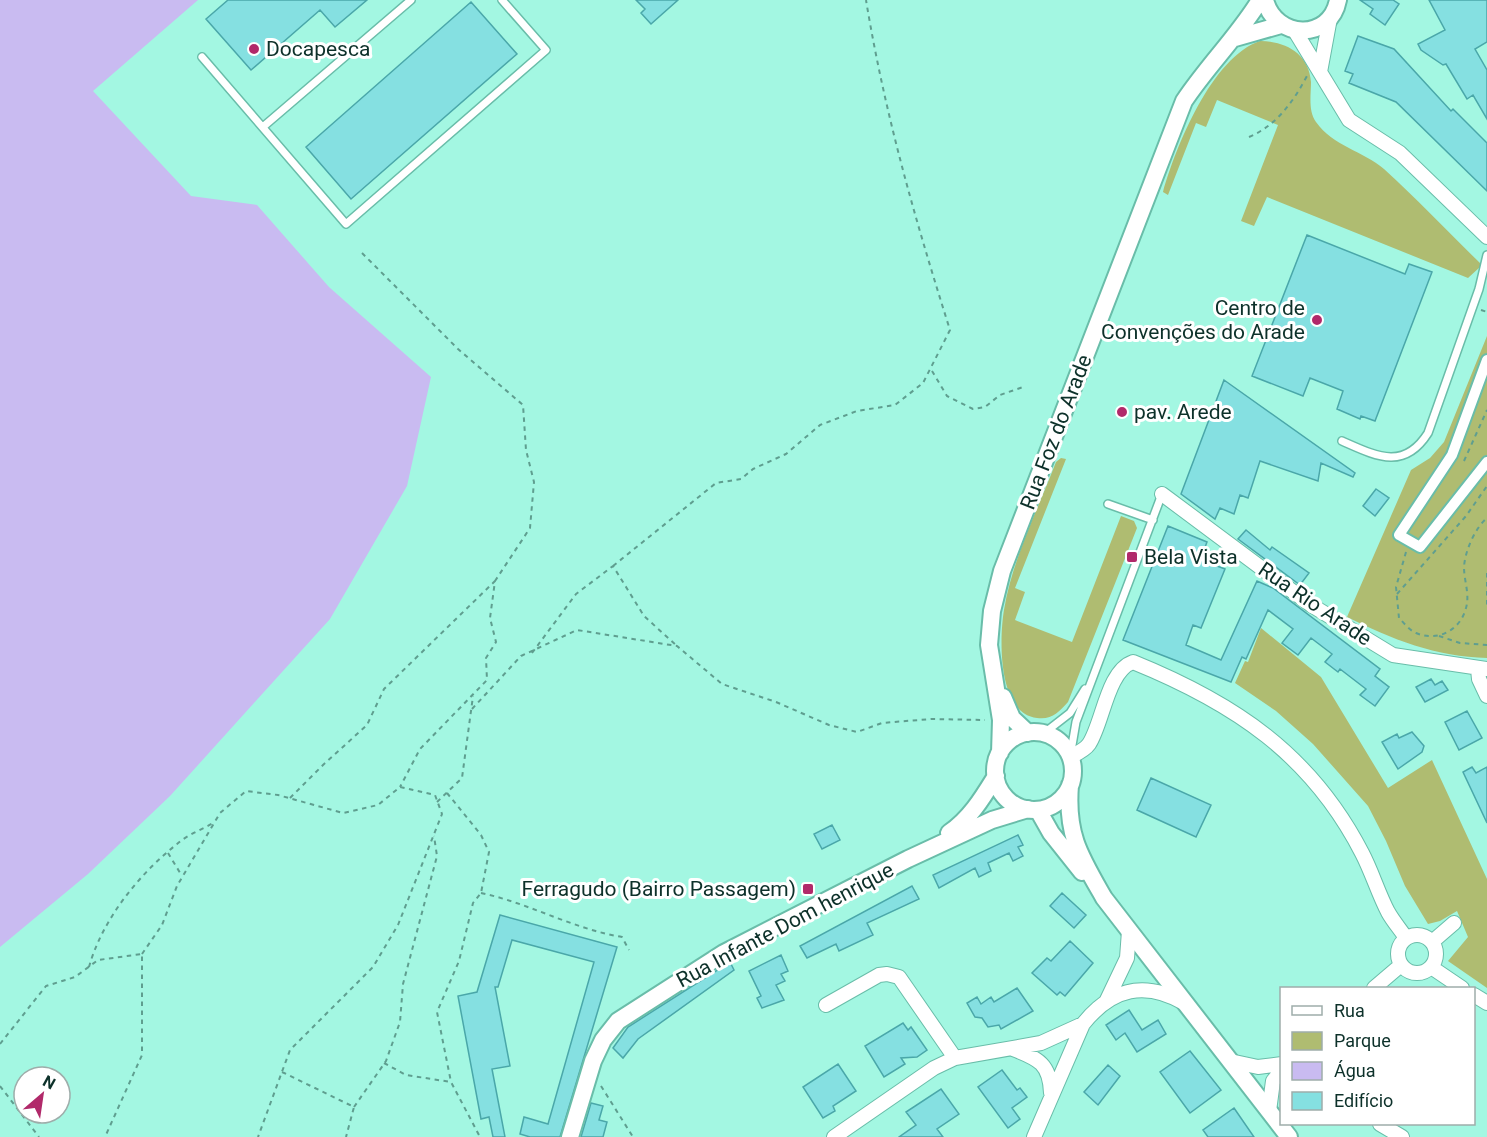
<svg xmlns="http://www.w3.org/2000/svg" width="1487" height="1137" font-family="Roboto,sans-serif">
  <rect width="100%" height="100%" fill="#a3f7e2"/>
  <path fill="#afbc71" d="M1260,41C1285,41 1309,53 1311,82C1311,95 1308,111 1316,122C1333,146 1363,151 1384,169C1417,199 1448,232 1480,263V267L1468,278L1267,197L1254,226L1241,221L1278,125L1217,100L1206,127L1196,123L1168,195L1163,192C1176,146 1212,57 1260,41Z
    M1487,336V658C1437,657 1391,639 1347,617L1411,470L1430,458L1444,442Z
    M1061,458L1066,459L1015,588L1025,592L1015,620L1072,642L1121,516L1134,521L1137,528L1068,702C1059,712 1052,720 1037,718C998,714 999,640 1004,610C1012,560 1038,509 1056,462Z
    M1261,628L1321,677L1388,788L1432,760L1487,879V988L1448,961L1468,937L1457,911L1440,921L1428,924L1405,886L1386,841L1368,806L1313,744L1276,711L1235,683L1245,661L1248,662Z"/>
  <path fill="#c9bbf1" d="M0,0H198L93,91L191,196L257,205L329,287L431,377L407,486L330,619L170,796L88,874L0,947Z"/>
  <path fill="#85e0e1" stroke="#4aa7a9" stroke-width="1.5" d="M228,0H367L335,27L320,10L251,70L206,19Z
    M636,0H678L651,24L641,13L645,9Z
    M1360,0H1393L1399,4L1385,25L1370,14L1373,9Z
    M1429,0H1487V42L1475,49L1487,70V119L1473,95L1467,99L1446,64L1443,65L1421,50L1418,44L1445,30Z
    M471,2L517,54L351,199L306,147Z
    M1358,36L1394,49L1451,111L1453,109L1487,143V191L1396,102L1349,83L1353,74L1345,71Z
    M1307,235L1405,274L1409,264L1432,272L1375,421L1361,416L1360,419L1337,409L1343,391L1310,378L1303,396L1252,376Z
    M1224,380L1355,473L1353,477L1321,463L1318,481L1260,461L1248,498L1240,495L1234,514L1220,508L1215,519L1181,494Z
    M1376,489L1389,498L1375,516L1363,506Z
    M1168,526L1207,542L1204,550L1212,554L1209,563L1225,569L1201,628L1193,625L1186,645L1221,660L1257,581L1273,588L1380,669L1375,676L1389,687L1375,706L1360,695L1366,689L1340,669L1338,672L1325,662L1332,654L1311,638L1298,655L1282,643L1293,629L1268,610L1246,659L1242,657L1231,682L1123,640Z
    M1246,530L1270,550L1272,547L1309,573L1300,585L1238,539Z
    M1431,679L1435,685L1442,681L1448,690L1425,702L1416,687Z
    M1467,711L1482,738L1459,750L1445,722Z
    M1412,732L1424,746L1422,752L1398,769L1382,742L1397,734L1399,738Z
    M1472,767L1476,773L1487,767V823L1463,772Z
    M1151,778L1211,805L1196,837L1137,810Z
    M832,825L840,840L822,849L814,834Z
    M1018,835L1023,845L1018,847L1023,856L1013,861L1009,853L988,863L991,871L979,877L975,868L939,888L933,875Z
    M912,886L919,899L867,923L873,935L839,951L836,944L807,958L800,946Z
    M1062,893L1086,915L1074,928L1050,906Z
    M500,915L617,947L560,1137H530L520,1134L524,1117L548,1124L594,962L512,940L498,987H495L510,1066L492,1069L505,1137H493L489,1117L481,1119L458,996L477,992Z
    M1070,941L1093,963L1065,996L1060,992L1057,995L1032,973L1047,958L1051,961Z
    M781,955L788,971L781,974L785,981L776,985L784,1000L762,1008L757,998L761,996L749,971Z
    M730,962L734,970L638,1039L623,1058L613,1048L628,1027Z
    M1017,988L1033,1011L1001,1029L999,1025L988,1027L982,1018L975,1017L967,1003L977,997L981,1004L991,997L994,1002Z
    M1129,1010L1142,1030L1158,1020L1166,1034L1137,1052L1125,1033L1116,1040L1106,1025Z
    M903,1023L908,1030L911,1027L927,1050L917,1057L901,1058L905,1064L884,1077L865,1046Z
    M1190,1051L1221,1090L1190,1113L1160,1072Z
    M838,1064L856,1091L833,1106L835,1111L823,1118L803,1087Z
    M1108,1065L1120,1076L1098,1105L1084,1092Z
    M1002,1070L1017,1090L1020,1088L1027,1097L1012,1108L1020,1119L1008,1128L978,1087Z
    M941,1089L959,1114L937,1129L943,1137H899L916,1125L906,1112Z
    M591,1103L603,1106L599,1120L607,1122L603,1137H581Z
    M1234,1108L1254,1137H1208L1203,1130Z"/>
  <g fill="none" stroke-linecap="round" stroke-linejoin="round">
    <g stroke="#69bda9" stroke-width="10">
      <path id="service" d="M202,57L346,224L546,50L502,0
        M264,126L411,0
        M1342,441C1376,456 1404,471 1428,433L1479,289L1487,255
        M1108,504L1153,520
        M1043,734L1070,713L1085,689
        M1070,757L1076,722L1162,494"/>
    </g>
    <g stroke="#69bda9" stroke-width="14">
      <path id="pedestrian" d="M1487,360L1452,455L1399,535L1420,547L1487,462"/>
    </g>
    <g stroke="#69bda9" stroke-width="16">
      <path id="minor" d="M1295,31L1349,120L1400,153L1487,237
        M1320,72L1330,18
        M1162,494L1311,605L1393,655L1487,669
        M1478,669L1479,679L1487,696
        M1070,757C1076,754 1085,750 1089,744C1103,723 1107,671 1133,662C1234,703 1311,754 1362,853C1372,872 1378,893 1388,912C1393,921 1400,929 1406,938
        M1398 954a19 19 0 1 1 38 0a19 19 0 1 1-38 0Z
        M1432,942L1454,923
        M1431,967L1462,988
        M1374,988L1401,965
        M1474,995L1487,1003
        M1107,1000L1127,958L1129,931
        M826,1005L879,975L887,974L899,977L955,1058
        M1013,1049C1039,1059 1050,1064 1051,1093
        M1230,1061L1258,1067L1282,1064
        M1269,1111L1273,1081L1282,1070
        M1380,1124L1402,1137
        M834,1137L934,1068L955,1058L1041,1043L1083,1024
        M1034,1137L1083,1024C1112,988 1145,980 1186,1004"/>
    </g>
    <g stroke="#69bda9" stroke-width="20">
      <path id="tertiary" d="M1265,0C1275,39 1330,42 1338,0
        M1235,38L1281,25
        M1003,697L1012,718L1028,733
        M995 771a39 39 0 1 1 78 0a39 39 0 1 1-78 0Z
        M1000,753L1001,720L989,645L992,611L1002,571L1184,101C1208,65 1238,36 1260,0
        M1070,785C1066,835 1080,856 1104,898L1289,1137
        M1038,810L1051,833L1082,872
        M949,833C970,819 983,797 996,776
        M570,1137L593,1061L603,1040L618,1021L724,953L908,859L992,820L1028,809"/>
    </g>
    <path stroke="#5f9e8f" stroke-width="2" stroke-dasharray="4.5 4.5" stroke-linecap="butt" d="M1249,137C1277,125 1293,102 1307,76
      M362,253L458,349L523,405L526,450L534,482L530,528L495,581
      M1481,310L1487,312
      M932,371L947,396L973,409L985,407L1000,395L1023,387
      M1464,461L1487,410
      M1406,552L1396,587L1399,618C1404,623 1409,630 1416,633C1437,642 1460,631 1466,608C1470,594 1464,581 1464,567C1465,551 1475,528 1487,518
      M613,566L716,483L741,479L753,469L786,454L820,425L857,411L895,405L923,383L950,330C915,219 885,115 866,0
      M1487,573V606
      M1397,594L1466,516L1487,486
      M1439,636L1460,643L1487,645
      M532,653L576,594L613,566L644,616L677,646
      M472,709L521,656L577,630L677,646L722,684L776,702L829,725L857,732L882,723L931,719L985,720
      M447,793L481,835L489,852L481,893L473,903L459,961L437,1012L451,1082
      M290,798L323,765L367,725L384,689L495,581L490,618L496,642L486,658L487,680L420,749L400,787
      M437,802L462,778L473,696
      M168,853L182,876
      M481,893C529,903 573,929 622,937L629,950
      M142,954L162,925L177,886L220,813L246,791L278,795L343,813L378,805L400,787L435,795L442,814L398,925L373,967L290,1050L258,1137
      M89,967C102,920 139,874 177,844C187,835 201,830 213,823
      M0,1044L46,986L75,977L98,960L142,954V1055L105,1137
      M384,1063L406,1075L451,1082L480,1137
      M282,1072L354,1107L346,1137
      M0,1086L39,1137
      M601,1086L633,1137
      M354,1107L386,1061L400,1022L403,984L437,856L434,836"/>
    <use href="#service" stroke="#fff" stroke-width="7"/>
    <use href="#pedestrian" stroke="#fff" stroke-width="10"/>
    <use href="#minor" stroke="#fff" stroke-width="14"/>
    <use href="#tertiary" stroke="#fff" stroke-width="16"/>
  </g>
  <g fill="#b1296a" stroke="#fff" stroke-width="2">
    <circle cx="254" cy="49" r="6"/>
    <circle cx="1317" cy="320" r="6"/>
    <circle cx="1122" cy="412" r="6"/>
    <rect x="1126" y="551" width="12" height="12" rx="3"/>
    <rect x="802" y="883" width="12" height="12" rx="3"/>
  </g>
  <g text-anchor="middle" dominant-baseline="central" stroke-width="6" stroke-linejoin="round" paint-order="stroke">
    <g font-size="21" fill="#0d312a" stroke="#fff" text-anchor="start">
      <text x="266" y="49">Docapesca</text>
      <text x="1305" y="308" text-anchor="end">Centro de<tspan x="1305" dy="24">Convenções do Arade</tspan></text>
      <text x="1134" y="412">pav. Arede</text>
      <text x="1144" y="557">Bela Vista</text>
      <text x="796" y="889" text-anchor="end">Ferragudo (Bairro Passagem)</text>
    </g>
    <g font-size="21" fill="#0d312a" stroke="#fff">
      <text transform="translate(1056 432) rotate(-69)">Rua Foz do Arade</text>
      <text transform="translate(1315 604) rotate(34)">Rua Rio Arade</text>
      <text transform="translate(785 925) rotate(-28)">Rua Infante Dom henrique</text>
    </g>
  </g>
  <rect x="1280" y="987" width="195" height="138" fill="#ffffff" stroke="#9eadaa" stroke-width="1.5"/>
  <rect x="1292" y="1006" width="30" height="9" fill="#ffffff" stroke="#9eadaa" stroke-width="1.5"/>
  <text x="1334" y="1017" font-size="18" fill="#0d312a">Rua</text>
  <rect x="1292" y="1032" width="30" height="18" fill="#afbc71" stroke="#9eadaa" stroke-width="1.5"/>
  <text x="1334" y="1047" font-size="18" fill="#0d312a">Parque</text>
  <rect x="1292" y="1062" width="30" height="18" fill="#c9bbf1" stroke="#9eadaa" stroke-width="1.5"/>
  <text x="1334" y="1077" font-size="18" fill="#0d312a">Água</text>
  <rect x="1292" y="1092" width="30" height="18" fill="#85e0e1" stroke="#9eadaa" stroke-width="1.5"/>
  <text x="1334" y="1107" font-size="18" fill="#0d312a">Edifício</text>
  <g transform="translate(42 1095) rotate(29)"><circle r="28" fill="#ffffff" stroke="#9eadaa" stroke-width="1.5"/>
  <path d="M0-4.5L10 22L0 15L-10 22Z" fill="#b1296a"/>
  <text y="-9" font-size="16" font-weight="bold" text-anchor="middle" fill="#0d312a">N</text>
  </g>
</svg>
